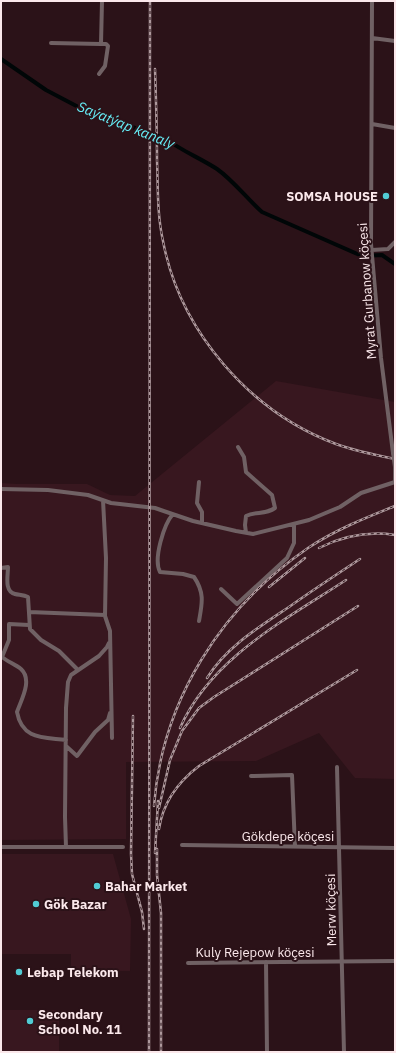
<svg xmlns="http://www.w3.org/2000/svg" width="396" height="1053" font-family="'IBM Plex Sans',sans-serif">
  <rect width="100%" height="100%" fill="#2b1218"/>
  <path fill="#38171f" d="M276,381L395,402V779L355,778L319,733L256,761L126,762V839L1,840V483L17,484H87L110,495L135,496Z
    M1,854H113L131,919L130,971L71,970V954H1Z
    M1,1010H59V1051L1,1052Z"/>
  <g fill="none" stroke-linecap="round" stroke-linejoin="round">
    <path stroke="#000607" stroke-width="4" d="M1,59L46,90L84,110L166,139C182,151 200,158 217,169C234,181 247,199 262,212L362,256L382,255L395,264"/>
    <path stroke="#706164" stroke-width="4" d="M372,1L371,244L381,358L393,453
      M372,38L395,41
      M51,43L101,44
      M99,74L105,66L108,46L106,44H101L102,1
      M372,124L395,128
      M372,250L388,249L395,242
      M238,447L244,457L246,472L272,495L275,508C265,515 256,511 246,516L245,525L246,533
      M395,467V482
      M199,482L197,503L202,512V523
      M1,489L48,490L88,495L111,503L155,508L193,521L236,531L253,534L309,520L340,507L361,493L395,482
      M103,500L106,558L105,616L110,631L112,738
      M173,514C164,524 153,559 160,572L183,574L194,577C205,593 202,604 199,621
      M1,568L8,567C8,576 4,591 15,594C19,595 24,595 28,597L30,629L41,640L59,651L78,670
      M221,589L237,604L287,558L294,543V525
      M29,612L105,615
      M29,625L9,624V640L2,657C8,662 15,664 21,669C33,680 21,700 17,712C22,740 44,737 66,740
      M66,746L77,756L95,732L108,720L110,713
      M337,767L344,1052
      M251,776L292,775L295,847
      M182,845L395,848
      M1,847H123
      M66,847L65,817L66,708L68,682L71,675L99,656L107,647L109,643
      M266,962L267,1052
      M188,963L395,961"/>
    <g stroke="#ae999d" stroke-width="2.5">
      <path id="rail" d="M155,69C156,99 157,129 157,160C158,187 157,214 163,241C180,331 250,412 336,444C355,451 375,455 395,459
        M319,548C343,536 369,531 395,535
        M269,587L305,558
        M207,678C226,647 259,627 289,607C313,590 336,575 360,559
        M133,716L131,854L132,874L142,912L144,929
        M180,728C211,658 285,620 346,580
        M154,806C162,700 221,608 308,548C335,530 365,518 395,506
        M159,808L170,760L182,731L199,708L214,697L358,606
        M159,829C163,802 178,782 199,766L357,670
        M157,849V875L161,913V1052
        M155,853L158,801
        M149,1052L150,1"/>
    </g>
    <use href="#rail" stroke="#2b1218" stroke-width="1" stroke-dasharray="3" stroke-linecap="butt"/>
    <path stroke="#706164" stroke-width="4" d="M393,453L395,467"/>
  </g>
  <g fill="#51ccd4" stroke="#2b1218" stroke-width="1.5">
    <circle cx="386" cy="196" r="4"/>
    <circle cx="97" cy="886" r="4"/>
    <circle cx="36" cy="904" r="4"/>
    <circle cx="19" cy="972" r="4"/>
    <circle cx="30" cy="1021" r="4"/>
  </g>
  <g text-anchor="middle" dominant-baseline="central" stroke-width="4" stroke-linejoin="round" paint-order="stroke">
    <g font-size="13" font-weight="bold" fill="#fbe8eb" stroke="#2b1218" text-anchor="start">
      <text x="378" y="196" text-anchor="end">SOMSA HOUSE</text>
      <text x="105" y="886">Bahar Market</text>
      <text x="44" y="904">Gök Bazar</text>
      <text x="27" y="972">Lebap Telekom</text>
      <text x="38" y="1014">Secondary<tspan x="38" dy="15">School No. 11</tspan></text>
    </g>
    <g font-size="13" fill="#fbe8eb" stroke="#2b1218">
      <text transform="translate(367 291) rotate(-94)">Myrat Gurbanow köçesi</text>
      <text x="288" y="836">Gökdepe köçesi</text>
      <text transform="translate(331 910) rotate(-91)">Merw köçesi</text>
      <text x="255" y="952">Kuly Rejepow köçesi</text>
    </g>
    <g font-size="14" font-style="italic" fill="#67eff8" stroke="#2b1218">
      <text transform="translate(126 125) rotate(22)">Saýatýap kanaly</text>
    </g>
  </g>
  <rect width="396" height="1053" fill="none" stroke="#fbe8eb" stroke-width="4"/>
</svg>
